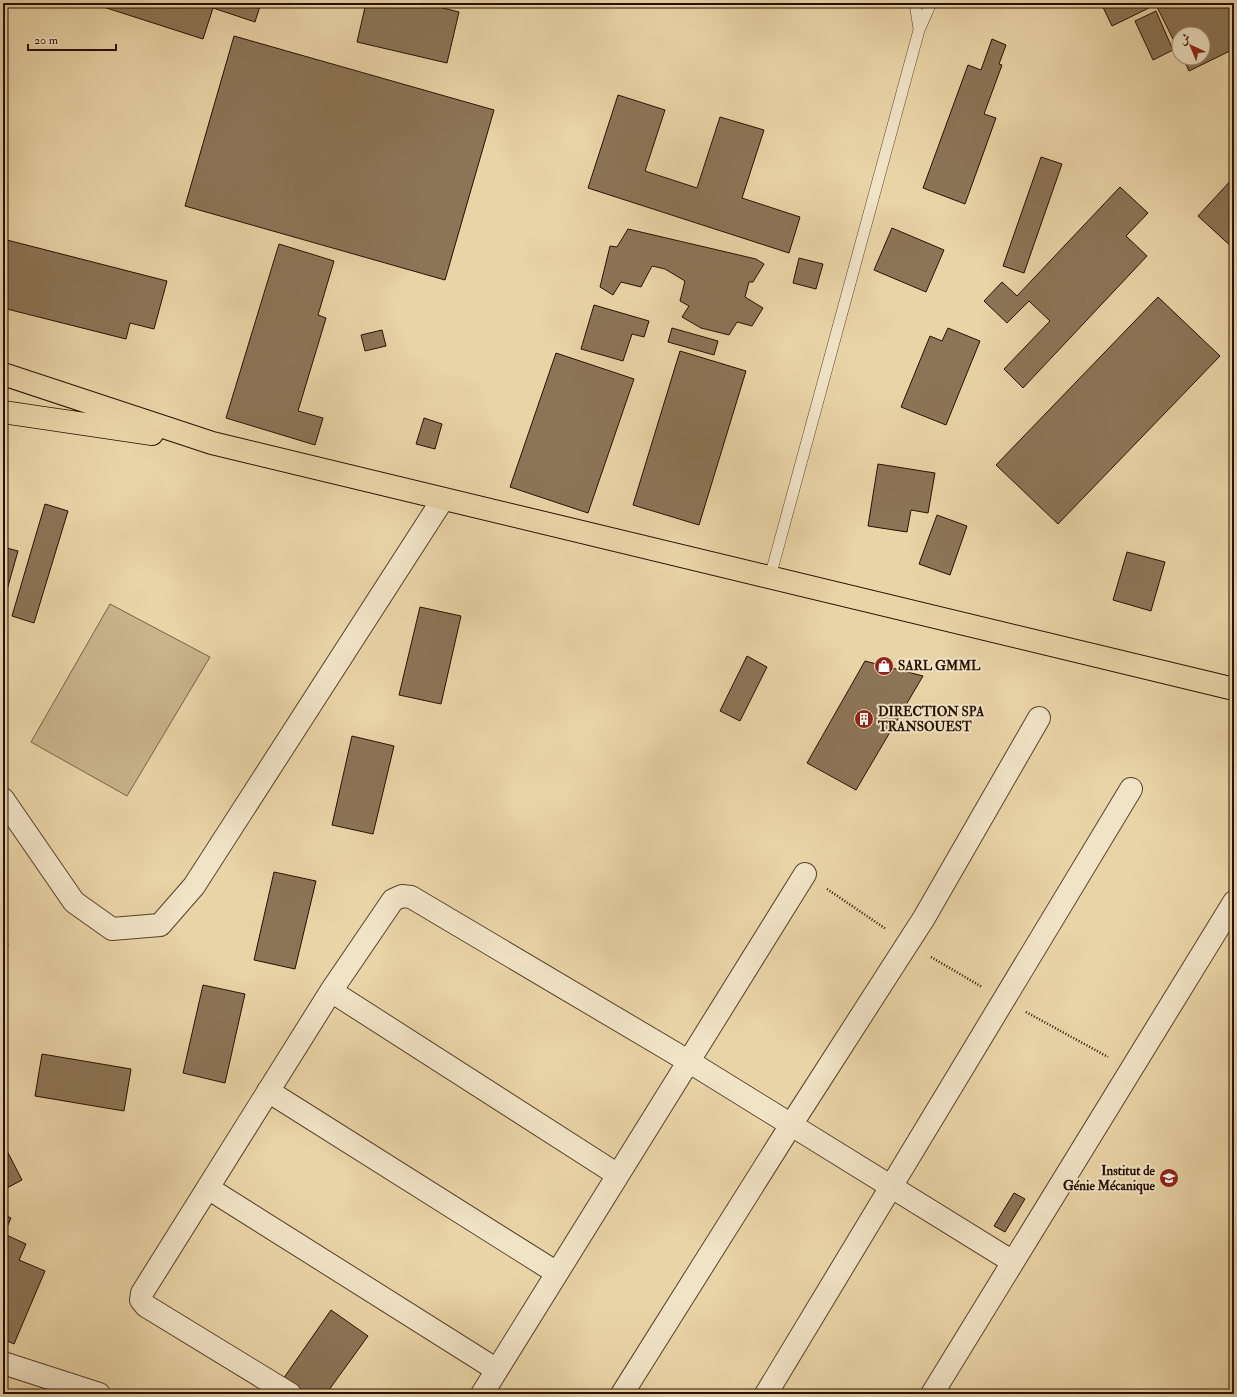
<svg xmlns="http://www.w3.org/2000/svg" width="1237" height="1397" font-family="'IM FELL Double Pica',Amiri,serif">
  <rect width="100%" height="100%" fill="#e9d4a7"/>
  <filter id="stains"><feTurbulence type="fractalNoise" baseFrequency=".005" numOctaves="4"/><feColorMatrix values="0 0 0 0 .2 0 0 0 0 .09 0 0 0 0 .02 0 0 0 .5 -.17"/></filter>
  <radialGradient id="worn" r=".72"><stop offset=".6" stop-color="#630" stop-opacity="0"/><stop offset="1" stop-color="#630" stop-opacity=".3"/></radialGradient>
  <path fill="#c8b38b" stroke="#786146" d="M110,604L210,657L127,796L31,742Z"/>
  <path fill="#8c7557" stroke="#270f00" d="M91,3H261L255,22L213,8L203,39Z
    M366,3H423L459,12L447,63L357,42Z
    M1101,3H1149L1151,7L1112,26Z
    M1155,3H1234V49L1189,71L1183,58H1203V34H1179V51Z
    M1156,11L1173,50L1153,60L1135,21Z
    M234,36L494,110L445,280L185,206Z
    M992,39L1006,45L999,64L1002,65L984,114L996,118L965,204L923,188L968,65L981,70Z
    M618,95L665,110L645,171L697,188L720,117L764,130L742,198L800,217L789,253L588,188Z
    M1041,157L1062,164L1024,273L1003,266Z
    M1234,177V249L1198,216Z
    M1120,187L1148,213L1126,236L1147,256L1023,388L1004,369L1050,321L1029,301L1007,323L984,301L1002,282L1017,296Z
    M892,228L944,250L926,292L874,270Z
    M628,229L756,259L764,264L753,282H749L745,297L763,308L752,326L737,322L729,335L701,328L682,317L689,306L680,301L685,281L665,269L652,266L641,287L621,282L613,295L600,287L610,246L617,247Z
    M3,239L167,281L154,329L130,323L126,339L3,308Z
    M279,244L334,261L318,315L326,318L298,411L323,418L315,445L226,418Z
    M799,258L823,264L816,289L793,283Z
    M1158,297L1220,356L1058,524L996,465Z
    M594,305L649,321L644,337L632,334L623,361L581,349Z
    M672,328L718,341L714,355L668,342Z
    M948,328L980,341L946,425L901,407L930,336L942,341Z
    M382,330L386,346L365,351L361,335Z
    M680,351L746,371L699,525L633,505Z
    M556,353L634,379L588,513L510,487Z
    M424,418L442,424L435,449L416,444Z
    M878,464L935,473L928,513L911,510L907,532L868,526Z
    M45,504L68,511L34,623L12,616Z
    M937,515L967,526L950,575L919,564Z
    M3,547L18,551L3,604Z
    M1127,552L1165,562L1151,611L1113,600Z
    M420,607L461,616L441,704L399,695Z
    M747,656L767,667L740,721L720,711Z
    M865,661L923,676L856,790L807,763Z
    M352,736L394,746L373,834L332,825Z
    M274,872L316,881L295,969L254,960Z
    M3,943L8,944L3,965Z
    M203,985L245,994L225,1083L183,1073Z
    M42,1054L131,1069L124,1111L35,1096Z
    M3,1143L22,1180L3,1190Z
    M1014,1193L1025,1199L1005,1232L994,1226Z
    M3,1214L11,1218L4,1234L26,1244L19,1260L45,1271L14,1344L3,1339Z
    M331,1310L368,1336L326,1394H298L281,1382Z"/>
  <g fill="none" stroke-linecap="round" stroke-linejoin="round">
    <g stroke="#58402a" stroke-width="12">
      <path id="service" d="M915,3L919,29
        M770,577L919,30L931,3"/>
    </g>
    <g stroke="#58402a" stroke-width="24">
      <path id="minor" d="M3,799L74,902L112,929L160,925L194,886L443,499
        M331,991L618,1175
        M268,1091L557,1273
        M208,1188L497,1370
        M3,1363L99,1394
        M290,1394L146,1306L141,1300L142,1293L331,991L393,900L402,896L411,897L688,1061L1013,1262
        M482,1394L805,874
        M622,1394L791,1125L924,918L1039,718
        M766,1394L1131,789
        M932,1394L1234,902"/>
    </g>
    <g stroke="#270f00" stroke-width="24">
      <path id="primary" d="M3,374L212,443L1234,689
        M3,412L152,434"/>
    </g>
    <path stroke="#270f00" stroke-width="2.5" stroke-dasharray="1 2" stroke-linecap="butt" d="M827,889L886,929
      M931,957L982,987
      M1026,1012L1108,1057"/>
    <use href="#service" stroke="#f1e3c6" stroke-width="11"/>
    <use href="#minor" stroke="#f1e3c6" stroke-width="22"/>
    <use href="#primary" stroke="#e9d4a7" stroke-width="22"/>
  </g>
  <defs>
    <g id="shop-disc" transform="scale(1)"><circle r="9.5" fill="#8f2418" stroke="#f1e3c6"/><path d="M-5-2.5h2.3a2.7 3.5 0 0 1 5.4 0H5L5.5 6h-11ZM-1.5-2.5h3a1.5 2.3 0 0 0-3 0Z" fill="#fff"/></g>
    <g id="building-disc" transform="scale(1)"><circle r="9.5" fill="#8f2418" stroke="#f1e3c6"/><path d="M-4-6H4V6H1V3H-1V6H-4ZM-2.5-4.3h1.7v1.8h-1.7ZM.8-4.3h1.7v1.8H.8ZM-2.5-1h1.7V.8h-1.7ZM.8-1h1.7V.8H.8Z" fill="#fff"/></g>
    <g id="university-disc" transform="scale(1)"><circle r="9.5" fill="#8f2418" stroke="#f1e3c6"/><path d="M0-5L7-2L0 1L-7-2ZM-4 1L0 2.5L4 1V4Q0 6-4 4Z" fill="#fff"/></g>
  </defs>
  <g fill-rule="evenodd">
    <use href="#shop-disc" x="884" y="666"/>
    <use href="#building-disc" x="864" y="719"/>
    <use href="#university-disc" x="1169" y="1178"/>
  </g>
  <g text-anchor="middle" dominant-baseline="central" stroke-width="4" stroke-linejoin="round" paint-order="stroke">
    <g font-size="13" font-weight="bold" fill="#270f00" stroke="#f1e3c6" text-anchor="start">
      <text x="898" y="666">SARL GMML</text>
      <text x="878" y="712">DIRECTION SPA<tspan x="878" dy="15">TRANSOUEST</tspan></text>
      <text x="1155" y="1171" text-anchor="end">Institut de<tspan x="1155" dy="15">Génie Mécanique</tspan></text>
    </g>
  </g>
  <rect width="1237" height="1397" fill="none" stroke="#e9d4a7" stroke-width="16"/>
  <rect x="4" y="4" width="1229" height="1389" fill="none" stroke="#270f00" stroke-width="2"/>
  <rect x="8" y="8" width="1221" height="1381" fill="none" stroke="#270f00"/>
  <g transform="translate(1191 46) rotate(316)"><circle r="19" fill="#f1e3c6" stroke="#a08e77"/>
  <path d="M0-3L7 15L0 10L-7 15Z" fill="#8f2418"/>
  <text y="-6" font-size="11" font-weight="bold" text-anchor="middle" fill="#270f00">ش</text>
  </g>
  <path d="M28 44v6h88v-6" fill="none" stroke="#270f00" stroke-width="2"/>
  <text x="34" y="44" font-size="12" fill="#270f00" stroke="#f1e3c6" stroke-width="3" paint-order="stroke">20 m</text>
  <rect width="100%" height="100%" filter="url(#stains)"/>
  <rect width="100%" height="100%" fill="url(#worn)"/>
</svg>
